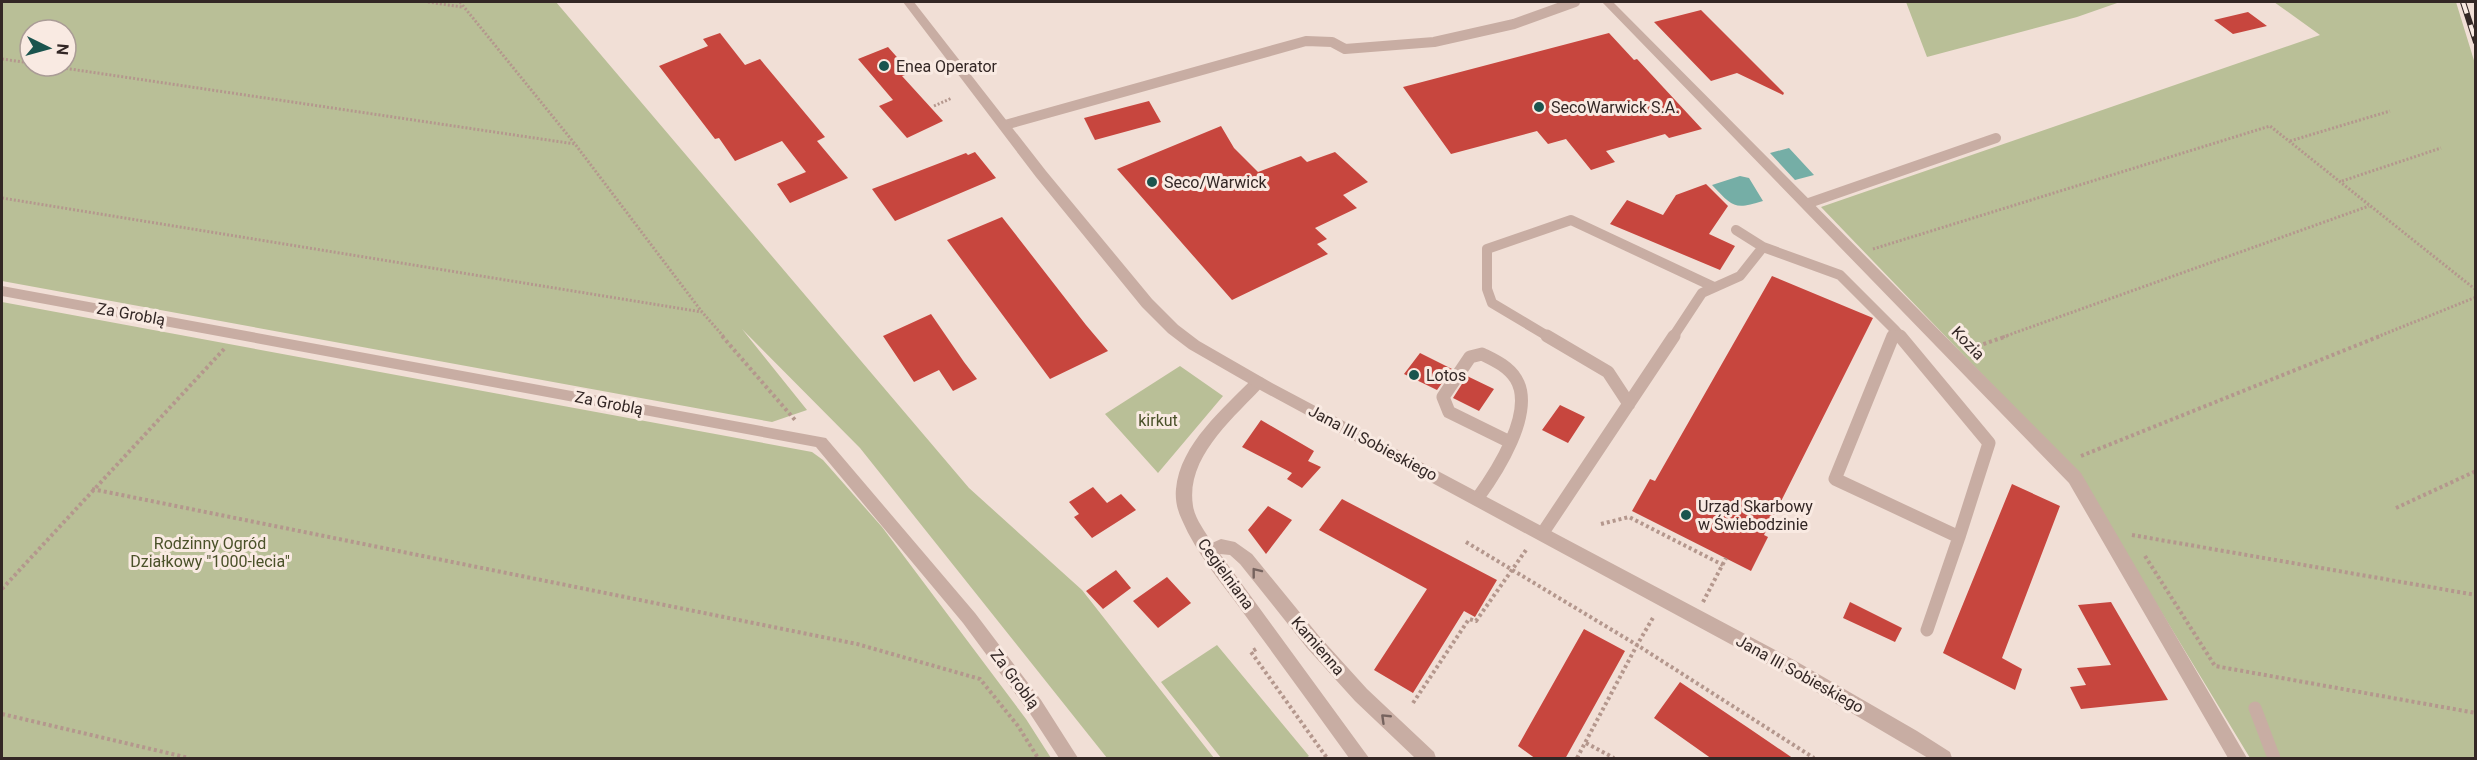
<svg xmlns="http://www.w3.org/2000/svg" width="2477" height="760" font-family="Roboto,sans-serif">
  <rect width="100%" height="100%" fill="#f1dfd6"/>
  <path fill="#b9bf97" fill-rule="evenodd" d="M2,2H556L969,488L1082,590L1214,758H1107L860,448L742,329L807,410L772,422L2,281ZM30,30H66V66H30Z
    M1906,2H2120L2077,17L1927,57Z
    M2274,2H2456L2476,67L2475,758H2250L2077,473L1821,207L2320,35Z
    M2,302L812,452L823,460L882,527L1026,719L1051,758H2Z
    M1180,366L1223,396L1158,473L1105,414Z
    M1217,645L1309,756L1306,758H1221L1161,682Z"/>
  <path fill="#75aea6" d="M1789,148L1814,175L1795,180L1770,153Z
    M1740,176L1749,178L1763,201C1734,210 1733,207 1712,185Z"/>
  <path fill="#c7463e" d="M1701,10L1784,93L1783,95L1737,73L1711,81L1654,22Z
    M2248,12L2267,26L2233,34L2214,20Z
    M720,33L745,65L760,59L825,137L817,141L848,178L790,203L777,184L806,172L782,141L735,161L719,138L715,139L659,66L708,46L703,39Z
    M1609,33L1634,60L1637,59L1702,129L1669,138L1665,134L1606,151L1615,162L1591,170L1566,139L1548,144L1537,131L1451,154L1403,87Z
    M888,47L911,73L902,76L943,121L907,138L879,106L893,100L858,59Z
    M1149,101L1161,122L1095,140L1084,118Z
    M1221,126L1234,148L1258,172L1301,156L1307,162L1335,152L1368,182L1343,195L1357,208L1315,228L1327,239L1317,244L1328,254L1232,300L1117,169Z
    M975,152L996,178L895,221L872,189L966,153L968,155Z
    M1706,184L1728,206L1709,234L1735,246L1720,270L1610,224L1627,200L1663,215L1676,195Z
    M1002,217L1086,325L1108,351L1050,379L947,240Z
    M1772,276L1873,318L1764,535L1768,537L1751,571L1632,511L1650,479L1655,481Z
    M931,314L964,362L977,379L953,391L939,370L914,382L883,336Z
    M1420,353L1452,369L1437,390L1404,374Z
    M1467,376L1494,389L1479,411L1453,398Z
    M1560,405L1585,417L1568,443L1542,430Z
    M1261,420L1314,451L1308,461L1321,467L1302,488L1287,479L1292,473L1242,447Z
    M2012,484L2060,506L2002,658L2022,669L2015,690L1943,653Z
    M1093,487L1107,503L1121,494L1136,510L1092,538L1074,517L1079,514L1069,502Z
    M1342,499L1497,580L1475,617L1464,611L1413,693L1374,670L1427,589L1319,530Z
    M1268,506L1292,520L1266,554L1248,530Z
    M1116,570L1131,588L1103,609L1086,591Z
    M1167,577L1191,603L1158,628L1133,601Z
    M1850,602L1902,628L1895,642L1843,618Z
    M2111,602L2168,700L2081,709L2070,687L2086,685L2077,668L2111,665L2078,605Z
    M1584,629L1625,651L1565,759H1536L1518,746Z
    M1680,682L1750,729L1794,759H1712L1654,718Z"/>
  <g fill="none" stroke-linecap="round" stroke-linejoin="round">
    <path stroke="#b4978d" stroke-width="3" stroke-dasharray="2 2" stroke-linecap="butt" d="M428,2L462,7
      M460,2L575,144L702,312L724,337
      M2,59L30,63
      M50,66L575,144
      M934,106L952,98
      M2290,141L2390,111
      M2342,181L2441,148
      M2,198L702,312
      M1873,249L2270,126L2476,290
      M2003,337L2369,206
      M2377,337L2476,297"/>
    <path stroke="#b4978d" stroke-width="4" stroke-dasharray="3 3" stroke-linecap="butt" d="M722,336L795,420
      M1972,348L2007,336
      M2081,456L2380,336
      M92,489L857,644L980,679L1018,726L1038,758
      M2396,508L2476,471
      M1601,524L1629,517L1723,565
      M2132,535L2476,595
      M1466,542L1637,645L1654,616
      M2145,556L2215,666L2476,713
      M2,589L225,348
      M1703,602L1726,558
      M1256,649L1251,652L1327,758
      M1413,703L1469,619L1476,621L1526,550
      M2,714L189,758
      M1586,743L1614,758
      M1577,758L1637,645L1814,758"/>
    <path stroke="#c8ada3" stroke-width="10" d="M1005,125L1306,41L1332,42L1345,49L1434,42L1514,24L1575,2
      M1806,204L1996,138
      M1736,230L1763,247
      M1895,330L1901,337
      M1549,337L1492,303L1487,289V249L1571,220L1714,287
      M1673,337L1702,293L1740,276L1763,247L1840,275L1895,330
      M1892,337L1895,330"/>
    <path stroke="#c8ada3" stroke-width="13" d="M1547,336L1608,372L1629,404
      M1893,336L1835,479L1959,537L1989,443L1900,336
      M1477,499C1496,473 1536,412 1516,379C1508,366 1494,360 1482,354L1470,357L1443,397L1449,412L1510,442
      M1542,534L1674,336
      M1927,630L1959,537
      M2255,708L2274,758"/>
    <path fill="#c8ada3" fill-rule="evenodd" d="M1602,2H1613L2081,473L2247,758H2228L2069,483Z
      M2,286L826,438L975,613L1041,700L1078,758H1059L1029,712L963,623L816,447L2,296Z
      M1258,376L1263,378L1266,382L1263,386C1234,418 1185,457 1193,506C1195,519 1205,531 1212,543L1221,539L1235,542L1252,554L1319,636L1367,689L1434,752L1436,758H1415L1355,701L1307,648L1240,564L1230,555L1220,554L1369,758H1349C1314,709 1278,660 1242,611C1221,582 1196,553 1182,520C1177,510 1175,499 1176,489C1180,444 1224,408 1253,378Z"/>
    <path fill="#c8ada3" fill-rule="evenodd" d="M903,2H914L1046,171L1152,299L1178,325L1199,341L1272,383L1794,660L1917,731L1950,752L1952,758H1928L1782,672L1262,391L1189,349L1168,333L1142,307L1036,177Z"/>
    <g stroke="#332725" stroke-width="6">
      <path id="rail" d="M2463,2L2476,42"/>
    </g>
    <use href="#rail" stroke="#f9eae2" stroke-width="4" stroke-dasharray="12" stroke-linecap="butt"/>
  </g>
  <defs><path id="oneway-chevron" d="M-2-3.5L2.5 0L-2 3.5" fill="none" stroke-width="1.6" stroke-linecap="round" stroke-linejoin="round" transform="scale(1.5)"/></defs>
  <g stroke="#76635e">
    <use href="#oneway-chevron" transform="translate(1256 572) rotate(-128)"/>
    <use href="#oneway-chevron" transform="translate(1385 718) rotate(-136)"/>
  </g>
  <g fill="#1b544e" stroke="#f9eae2" stroke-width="2">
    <circle cx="884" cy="66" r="6"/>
    <circle cx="1539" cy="107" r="6"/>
    <circle cx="1152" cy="182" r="6"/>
    <circle cx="1414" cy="375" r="6"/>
    <circle cx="1686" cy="515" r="6"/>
  </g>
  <g text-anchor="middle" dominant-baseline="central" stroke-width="6" stroke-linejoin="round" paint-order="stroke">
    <g font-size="16" fill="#332725" stroke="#f9eae2" text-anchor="start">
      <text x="896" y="66">Enea Operator</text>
      <text x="1551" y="107">SecoWarwick S.A.</text>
      <text x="1164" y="182">Seco/Warwick</text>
      <text x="1426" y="375">Lotos</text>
      <text x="1698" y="506">Urząd Skarbowy<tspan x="1698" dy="18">w Świebodzinie</tspan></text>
    </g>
    <g font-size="16" fill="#332725" stroke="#f9eae2">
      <text transform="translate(131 314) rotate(10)">Za Groblą</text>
      <text transform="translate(1968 343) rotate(46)">Kozia</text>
      <text transform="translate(609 403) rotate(11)">Za Groblą</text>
      <text transform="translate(1373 443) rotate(28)">Jana III Sobieskiego</text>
      <text transform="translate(1226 574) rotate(54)">Cegielniana</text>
      <text transform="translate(1318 646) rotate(49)">Kamienna</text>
      <text transform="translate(1800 674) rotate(29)">Jana III Sobieskiego</text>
      <text transform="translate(1015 679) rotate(53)">Za Groblą</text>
    </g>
    <g font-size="16" fill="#4a5129" stroke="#f9eae2">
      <text x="1158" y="420">kirkut</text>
      <text x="210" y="543">Rodzinny Ogród<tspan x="210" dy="18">Działkowy "1000-lecia"</tspan></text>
    </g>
  </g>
  <rect width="2477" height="760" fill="none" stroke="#332725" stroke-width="6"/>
  <g transform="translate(48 48) rotate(95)"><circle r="28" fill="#f9eae2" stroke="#aa9c96" stroke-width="1.5"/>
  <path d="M0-4.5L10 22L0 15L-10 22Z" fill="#1b544e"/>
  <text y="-9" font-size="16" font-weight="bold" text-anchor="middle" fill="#332725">N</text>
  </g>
</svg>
